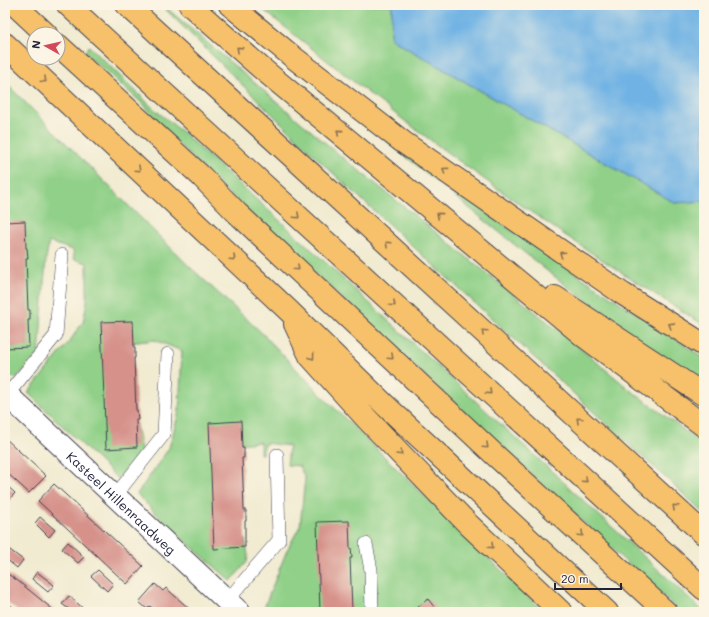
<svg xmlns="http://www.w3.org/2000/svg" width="709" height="617" font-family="Mali,sans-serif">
  <rect width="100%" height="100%" fill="#fcf5e5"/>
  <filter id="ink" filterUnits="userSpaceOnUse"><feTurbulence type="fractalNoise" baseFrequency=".025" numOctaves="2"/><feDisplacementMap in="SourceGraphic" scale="8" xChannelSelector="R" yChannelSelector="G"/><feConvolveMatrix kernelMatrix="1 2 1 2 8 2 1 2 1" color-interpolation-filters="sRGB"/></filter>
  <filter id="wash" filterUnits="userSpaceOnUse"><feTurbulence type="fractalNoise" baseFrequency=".012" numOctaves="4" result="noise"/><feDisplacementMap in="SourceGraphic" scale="16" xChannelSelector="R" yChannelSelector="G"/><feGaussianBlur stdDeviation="0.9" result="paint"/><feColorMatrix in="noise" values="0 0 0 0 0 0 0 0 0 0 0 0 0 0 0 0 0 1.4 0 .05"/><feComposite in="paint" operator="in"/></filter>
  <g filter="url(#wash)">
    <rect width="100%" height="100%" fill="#f1ebd1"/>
    <path fill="#90d088" stroke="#597962" d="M161,5H163L336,152L575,344L629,389L704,445V513L323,164Z
      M257,5H392L391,39L675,203L704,201V325C603,262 504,196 409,124C358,86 308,45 257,5Z
      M89,46L154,109L180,130L312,250L704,612H680L211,177L165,130L144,105L84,52Z
      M5,82L191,268L264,335L320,394L544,612H264L263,610L287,550L300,526L305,478L299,466L287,465L289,446L265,443L262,454H260V442L227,445L248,555L247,562L231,581L169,527L137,494L169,448L179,412L182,351L155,340L120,344L142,455L121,482L28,393L69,342L83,322L87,302V263L74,259L73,250L49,242L46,259L39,354L15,379L5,371Z
      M384,139L522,238L704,358V383L635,338L546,270Z"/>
    <path fill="#6fb2e4" stroke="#486a90" d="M392,5H704V201L675,203L391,39Z"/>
    <g id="blocks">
      <path fill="#d5918a" d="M25,221L26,248H27L28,258H26L28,310H30V320H28L29,347L5,348V222Z
        M133,321L134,348H135V358H134L136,410H137L138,420H136L137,447L106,449L101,322Z
        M241,421L242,448H244V458H242L244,510H246V521H245V547L214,549L209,423Z
        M5,438L46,476L29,493L5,471Z
        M5,484L15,493L9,500L5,496Z
        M54,484L143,566L127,584L38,501Z
        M40,517L55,530L49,537L35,523Z
        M349,521L350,548H351L352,558H350L352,610H354V612H320L317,522Z
        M68,542L84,557L78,563L62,549Z
        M6,547L23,560L17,568L5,558Z
        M98,570L113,584L107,591L91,576Z
        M5,572L18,581L56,612H19L5,601Z
        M37,572L54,585L48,592L32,579Z
        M155,584L163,591L166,588L193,612H157L150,606L147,609L139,602Z
        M69,596L85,610L83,612H73L62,604Z
        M428,599L435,608L431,612H422L418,607Z"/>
    </g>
  </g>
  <g filter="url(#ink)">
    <use href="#blocks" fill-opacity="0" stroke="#414052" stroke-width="1"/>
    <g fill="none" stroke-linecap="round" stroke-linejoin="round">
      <g stroke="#414052" stroke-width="14">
        <path id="lane" d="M7,395L56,335L62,255
          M115,496L164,434L168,354
          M366,544L371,570L372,612
          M227,601L279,540L277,455"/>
      </g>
      <g stroke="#414052" stroke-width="24">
        <g id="street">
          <path id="s1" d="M5,393L239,612"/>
        </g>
      </g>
      <g stroke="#414052" stroke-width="24">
        <path id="highway" d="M15,5L46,34
          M68,5L704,589
          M127,5L704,534
          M190,5L260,67L585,337L704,426
          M230,5L293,57L403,142L623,294L704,345
          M5,44L288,310L386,406L607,612
          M58,45L201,176L237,213L496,456L666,612
          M555,297L704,395
          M295,324L310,356L367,419L469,525L561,612"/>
      </g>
      <use href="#lane" stroke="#fff" stroke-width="13"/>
      <use href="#street" stroke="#fff" stroke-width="22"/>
      <use href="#highway" stroke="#f6c16b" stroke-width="22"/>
    </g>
    <defs><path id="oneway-chevron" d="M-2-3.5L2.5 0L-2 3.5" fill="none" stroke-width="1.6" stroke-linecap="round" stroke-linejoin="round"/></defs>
    <g stroke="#8c7253">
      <use href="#oneway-chevron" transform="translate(239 49) rotate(-138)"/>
      <use href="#oneway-chevron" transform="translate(44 80) rotate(43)"/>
      <use href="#oneway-chevron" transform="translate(339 132) rotate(-140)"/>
      <use href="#oneway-chevron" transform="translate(138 169) rotate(43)"/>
      <use href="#oneway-chevron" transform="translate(445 170) rotate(-144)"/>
      <use href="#oneway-chevron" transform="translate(439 215) rotate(-140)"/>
      <use href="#oneway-chevron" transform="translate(297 216) rotate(43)"/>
      <use href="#oneway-chevron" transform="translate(388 244) rotate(-137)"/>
      <use href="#oneway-chevron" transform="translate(562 254) rotate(-146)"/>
      <use href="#oneway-chevron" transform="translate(233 258) rotate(43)"/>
      <use href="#oneway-chevron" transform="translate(297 268) rotate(43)"/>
      <use href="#oneway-chevron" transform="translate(393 304) rotate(43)"/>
      <use href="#oneway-chevron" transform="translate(671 325) rotate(-148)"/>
      <use href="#oneway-chevron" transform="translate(484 332) rotate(-137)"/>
      <use href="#oneway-chevron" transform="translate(312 357) rotate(54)"/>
      <use href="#oneway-chevron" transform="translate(391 357) rotate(43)"/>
      <use href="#oneway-chevron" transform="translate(489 392) rotate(42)"/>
      <use href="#oneway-chevron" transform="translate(579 420) rotate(-137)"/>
      <use href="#oneway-chevron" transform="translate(486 446) rotate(43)"/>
      <use href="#oneway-chevron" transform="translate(400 453) rotate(46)"/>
      <use href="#oneway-chevron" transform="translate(585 480) rotate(42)"/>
      <use href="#oneway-chevron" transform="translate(675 507) rotate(-137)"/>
      <use href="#oneway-chevron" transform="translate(581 534) rotate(43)"/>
      <use href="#oneway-chevron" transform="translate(491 546) rotate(43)"/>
    </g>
  </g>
  <g text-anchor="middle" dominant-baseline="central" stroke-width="3" stroke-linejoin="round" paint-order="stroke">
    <g font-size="13" fill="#22223b" stroke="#fcf5e5">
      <text stroke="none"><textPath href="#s1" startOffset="160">Kasteel Hillenraadweg</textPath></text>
    </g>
  </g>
  <rect width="709" height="617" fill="none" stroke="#fcf5e5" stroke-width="20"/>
  <g transform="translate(46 46) rotate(278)"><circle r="19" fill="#fcf5e5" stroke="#a5a1a1"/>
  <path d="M0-3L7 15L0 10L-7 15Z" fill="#d1495b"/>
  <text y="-6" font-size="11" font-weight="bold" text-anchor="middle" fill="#22223b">N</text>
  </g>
  <path d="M555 583v6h66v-6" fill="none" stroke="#22223b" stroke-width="2"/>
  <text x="561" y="583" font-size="12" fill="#22223b" stroke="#fcf5e5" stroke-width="3" paint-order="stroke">20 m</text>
</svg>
